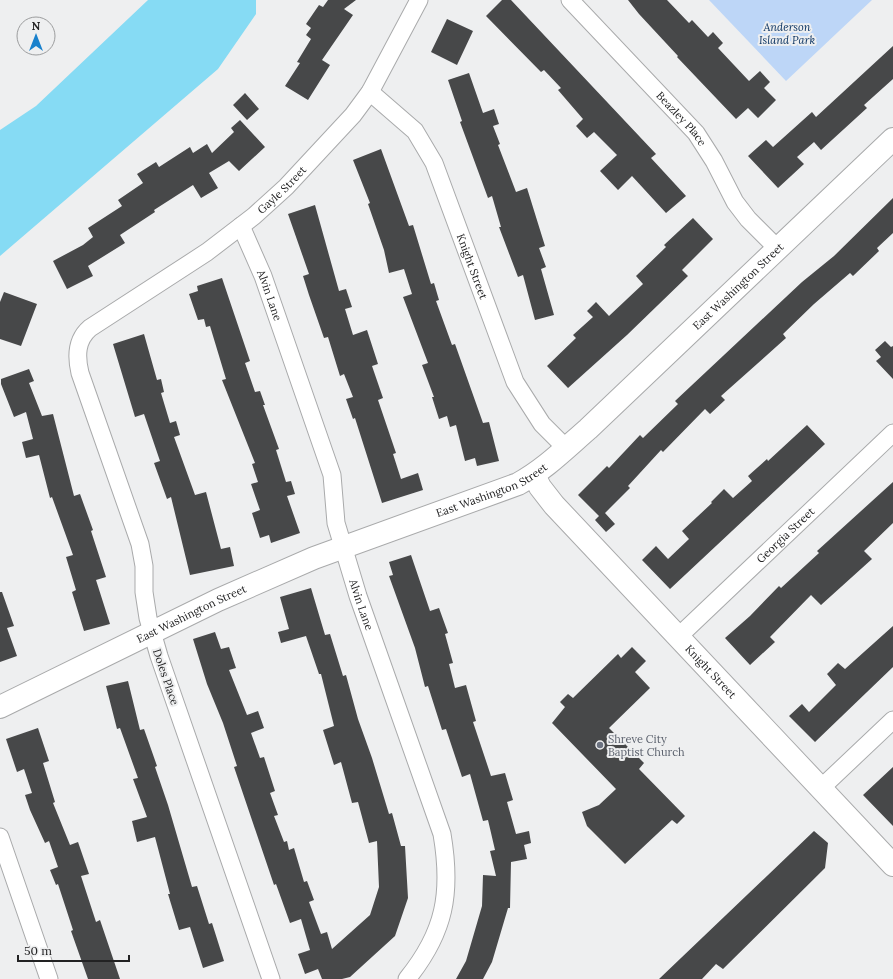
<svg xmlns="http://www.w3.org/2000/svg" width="893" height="979" font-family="Lora,serif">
  <rect width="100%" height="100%" fill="#eeeff0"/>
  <path fill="#bdd6f7" d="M709,0H872L786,81Z"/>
  <path fill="#86dbf4" d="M148,0H256V14L218,69L0,256V130L36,106Z"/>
  <path fill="#474849" d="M328,0H356L344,9L353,15L322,60L330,65L308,100L285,86L300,63L297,62L311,39L306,35L311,28L306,24L319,5L323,7Z
    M502,0H511L656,154L651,158L686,196L666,213L632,176L618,190L600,171L617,155L594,132L587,138L576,126L583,119L558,90L561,88L544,70L541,72L486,16Z
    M628,0H667L689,23L692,20L708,37L713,32L723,43L718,48L749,81L760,71L770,82L764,88L776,100L758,118L748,108L736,119L677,57L678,56L639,14Z
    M447,19L473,31L457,65L431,52Z
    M893,46V79L864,105L867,108L821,150L814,142L797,157L804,164L778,188L748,156L766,140L773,147L812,112L816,117Z
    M469,73L483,113L494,109L499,124L493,126L500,144L498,145L516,192L527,188L545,246L539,248L546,267L541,269L554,315L535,320L523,275L518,277L499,227H501L492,196L488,198L460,122L462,121L448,80Z
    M245,93L259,109L247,120L233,105Z
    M240,120L265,147L239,171L229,161L209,173L218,188L201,198L193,185L154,210L155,212L120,235L125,243L88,266L93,276L67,289L53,261L83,245L93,237L88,228L122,206L118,200L143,183L137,174L156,162L159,167L190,147L193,153L207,144L212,153L234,132L231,128Z
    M381,149L409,226L413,225L431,284L434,283L439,300L436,301L452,345L455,344L483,423L489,422L499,461L477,466L475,458L465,461L456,425L450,427L447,416L439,419L432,397H434L422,365L428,363L403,297L412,294L404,269L389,273L384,250L368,204L370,203L353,160Z
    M893,198V233L877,248L879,251L853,276L850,273L814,304L783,334L786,338L721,396L725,400L710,414L705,409L663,452L661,450L628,486L630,488L605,513L615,524L606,532L595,520L599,516L578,495L607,466L609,468L640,435L643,438L678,404L675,401L802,282L834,256Z
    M315,205L339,291L346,289L352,307L345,309L353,335L367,330L378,364L372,366L383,398L378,400L396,453L393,454L401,479L418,473L423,490L382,503L355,418L353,419L346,399L353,397L344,374L340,376L328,337L324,338L309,295L303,276L309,274L288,214Z
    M693,218L713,239L682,270L688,276L627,335L568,388L547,366L576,338L573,335L593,317L587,311L596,302L609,316L643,284L636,276L666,247L664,245Z
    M222,278L250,361L245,363L255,392L260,391L265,405H263L279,449L276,450L286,482L291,481L295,494L287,496L300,533L271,543L269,535L260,538L252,513L260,510L251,484L258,482L252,464L255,463L222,380L226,379L210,326L206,327L204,319L198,320L189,294L198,291L197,286Z
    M4,292L37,304L21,346L0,339V302Z
    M144,334L157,380L161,379L164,392L161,393L170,423L176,421L180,435L174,437L195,495L206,492L221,549L230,547L234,566L190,575L171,497L167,499L154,463L160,461L144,414L135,417L113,344Z
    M885,341L891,347L893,346V379L876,361L881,357L875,350Z
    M29,369L34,381L29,383L42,416L53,414L74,496L80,494L93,530L91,531L106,577L96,580L110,624L84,631L72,592L76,590L66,557L73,555L52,497L50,498L39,455L26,458L22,442L33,439L26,412L14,417L1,384V379Z
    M807,425L825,444L670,589L642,560L656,546L668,559L689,539L682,531L712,503L711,502L724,489L733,498L752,481L748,476L767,459L768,461Z
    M893,482V523L864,551L872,559L821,605L811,595L770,637L775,642L750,665L725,638L750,616L779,586L781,588L819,553L817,551Z
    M411,555L430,611L439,608L448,633L445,634L453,663L449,664L455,688L466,685L476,721L473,722L491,776L505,773L513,800L507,802L516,834L529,831L531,843L524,845L527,859L511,862L510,908H508L492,962L483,979H456L466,961L482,906L483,875L496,876L490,851L495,850L488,820L483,821L470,774L462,777L446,729L442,730L428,686L425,687L415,648L389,576L393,575L389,562Z
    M311,588L325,635L330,634L343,676L346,675L358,719L372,758L389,814L392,813L401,846H405L408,898L395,936L350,977L342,979H322L318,969L305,974L298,954L310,950L301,919L290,923L276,884L274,885L234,767L237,766L223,723L207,684L193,639L215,632L221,649L229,647L236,668L229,670L247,715L258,711L264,728L251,733L260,758L264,757L275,791L270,793L278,815L274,816L284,842L287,841L289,850L294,848L304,882L307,881L314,900L309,902L321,934L327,932L332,949L370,915L379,887L377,841L369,843L358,802L352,803L341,762L334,765L323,730L334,726L321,674H319L306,636L281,643L278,632L289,629L280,597Z
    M0,592H2L14,626L7,628L17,656L0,662Z
    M893,626V667L815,742L789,716L802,704L809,712L836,685L827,674L838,663L845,669Z
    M632,647L646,661L635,672L650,688L609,728L644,763L639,769L685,816L677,824L672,820L625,864L587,826L582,812L599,805L616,789L552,723L565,707L560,702L568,694L573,698L618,654L621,658Z
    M128,681L140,730L144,729L157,766L155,767L168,805L192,887L197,886L209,924L212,923L224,961L203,968L190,927L179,930L168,894H170L155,837L137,842L132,821L147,817L133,779L138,778L120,728L117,729L106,686Z
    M38,728L49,761L43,763L55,802L53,803L70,845L78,842L89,874L81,876L96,922L100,920L120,979H88L71,931L73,930L58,884L56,885L50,870L58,867L49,841L45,843L30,810L25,795L32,793L24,769L17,772L6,739Z
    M893,767V826L863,795Z
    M814,831L828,843L825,868L723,969L716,964L702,979H659Z"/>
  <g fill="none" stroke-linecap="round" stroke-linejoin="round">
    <g stroke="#a9aaab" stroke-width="19">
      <g id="minor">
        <path id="s1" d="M570,0L696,133L714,161L735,202L748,219L778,249"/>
        <path id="s2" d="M370,92L415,131L434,163L515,382L542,424L566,448"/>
        <path id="s3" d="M241,226L263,276L332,475L336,523L358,596L442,834C452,893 445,932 407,979"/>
        <path id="s4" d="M678,637L893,433"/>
        <path d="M820,789L893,720"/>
        <path d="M0,837L49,979"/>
        <path id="s5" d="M271,979L159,656L148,618L144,592V566L140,544L80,373C76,356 76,340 90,328L207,252L254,216L286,187L353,115L370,92L419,0"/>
      </g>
    </g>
    <g stroke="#a9aaab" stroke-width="24">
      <g id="tertiary">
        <path id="s6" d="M534,475L540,487L554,505L893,865"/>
        <path id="s7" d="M0,707L218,600L314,558L518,484C544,470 565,449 588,429L893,139"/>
      </g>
    </g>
    <use href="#minor" stroke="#fff" stroke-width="17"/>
    <use href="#tertiary" stroke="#fff" stroke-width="22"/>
  </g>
  <circle fill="#6b7280" stroke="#eeeff0" stroke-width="1.5" cx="600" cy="745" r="4"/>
  <g text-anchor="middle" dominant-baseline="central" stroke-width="4" stroke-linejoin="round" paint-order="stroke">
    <g font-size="11" font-style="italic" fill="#07305f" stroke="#eeeff0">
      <text x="787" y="27">Anderson<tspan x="787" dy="13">Island Park</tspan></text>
    </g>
    <g font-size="11" fill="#222223" stroke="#eeeff0">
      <text stroke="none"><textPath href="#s1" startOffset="163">Beazley Place</textPath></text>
      <text stroke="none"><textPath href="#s5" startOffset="923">Gayle Street</textPath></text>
      <text stroke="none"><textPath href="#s2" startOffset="207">Knight Street</textPath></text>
      <text stroke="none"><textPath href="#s7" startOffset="861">East Washington Street</textPath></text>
      <text stroke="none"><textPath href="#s3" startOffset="75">Alvin Lane</textPath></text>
      <text stroke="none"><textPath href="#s7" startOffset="538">East Washington Street</textPath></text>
      <text stroke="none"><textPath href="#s4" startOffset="148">Georgia Street</textPath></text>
      <text stroke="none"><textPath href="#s3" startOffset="399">Alvin Lane</textPath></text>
      <text stroke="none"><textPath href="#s7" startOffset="213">East Washington Street</textPath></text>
      <text stroke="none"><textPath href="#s6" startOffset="265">Knight Street</textPath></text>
      <text transform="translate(166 677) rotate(71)">Doles Place</text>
    </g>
    <g font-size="11" fill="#5b616d" stroke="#eeeff0" text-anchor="start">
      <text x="608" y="739">Shreve City<tspan x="608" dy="13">Baptist Church</tspan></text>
    </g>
  </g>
  <g transform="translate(36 36)"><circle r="19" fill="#eeeff0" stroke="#9c9d9e"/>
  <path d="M0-3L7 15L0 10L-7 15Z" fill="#1981cc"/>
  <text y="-6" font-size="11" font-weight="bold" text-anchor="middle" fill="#222223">N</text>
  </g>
  <path d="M18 955v6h111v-6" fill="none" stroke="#222223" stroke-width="2"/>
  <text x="24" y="955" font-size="12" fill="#222223" stroke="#eeeff0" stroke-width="3" paint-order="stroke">50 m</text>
</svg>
